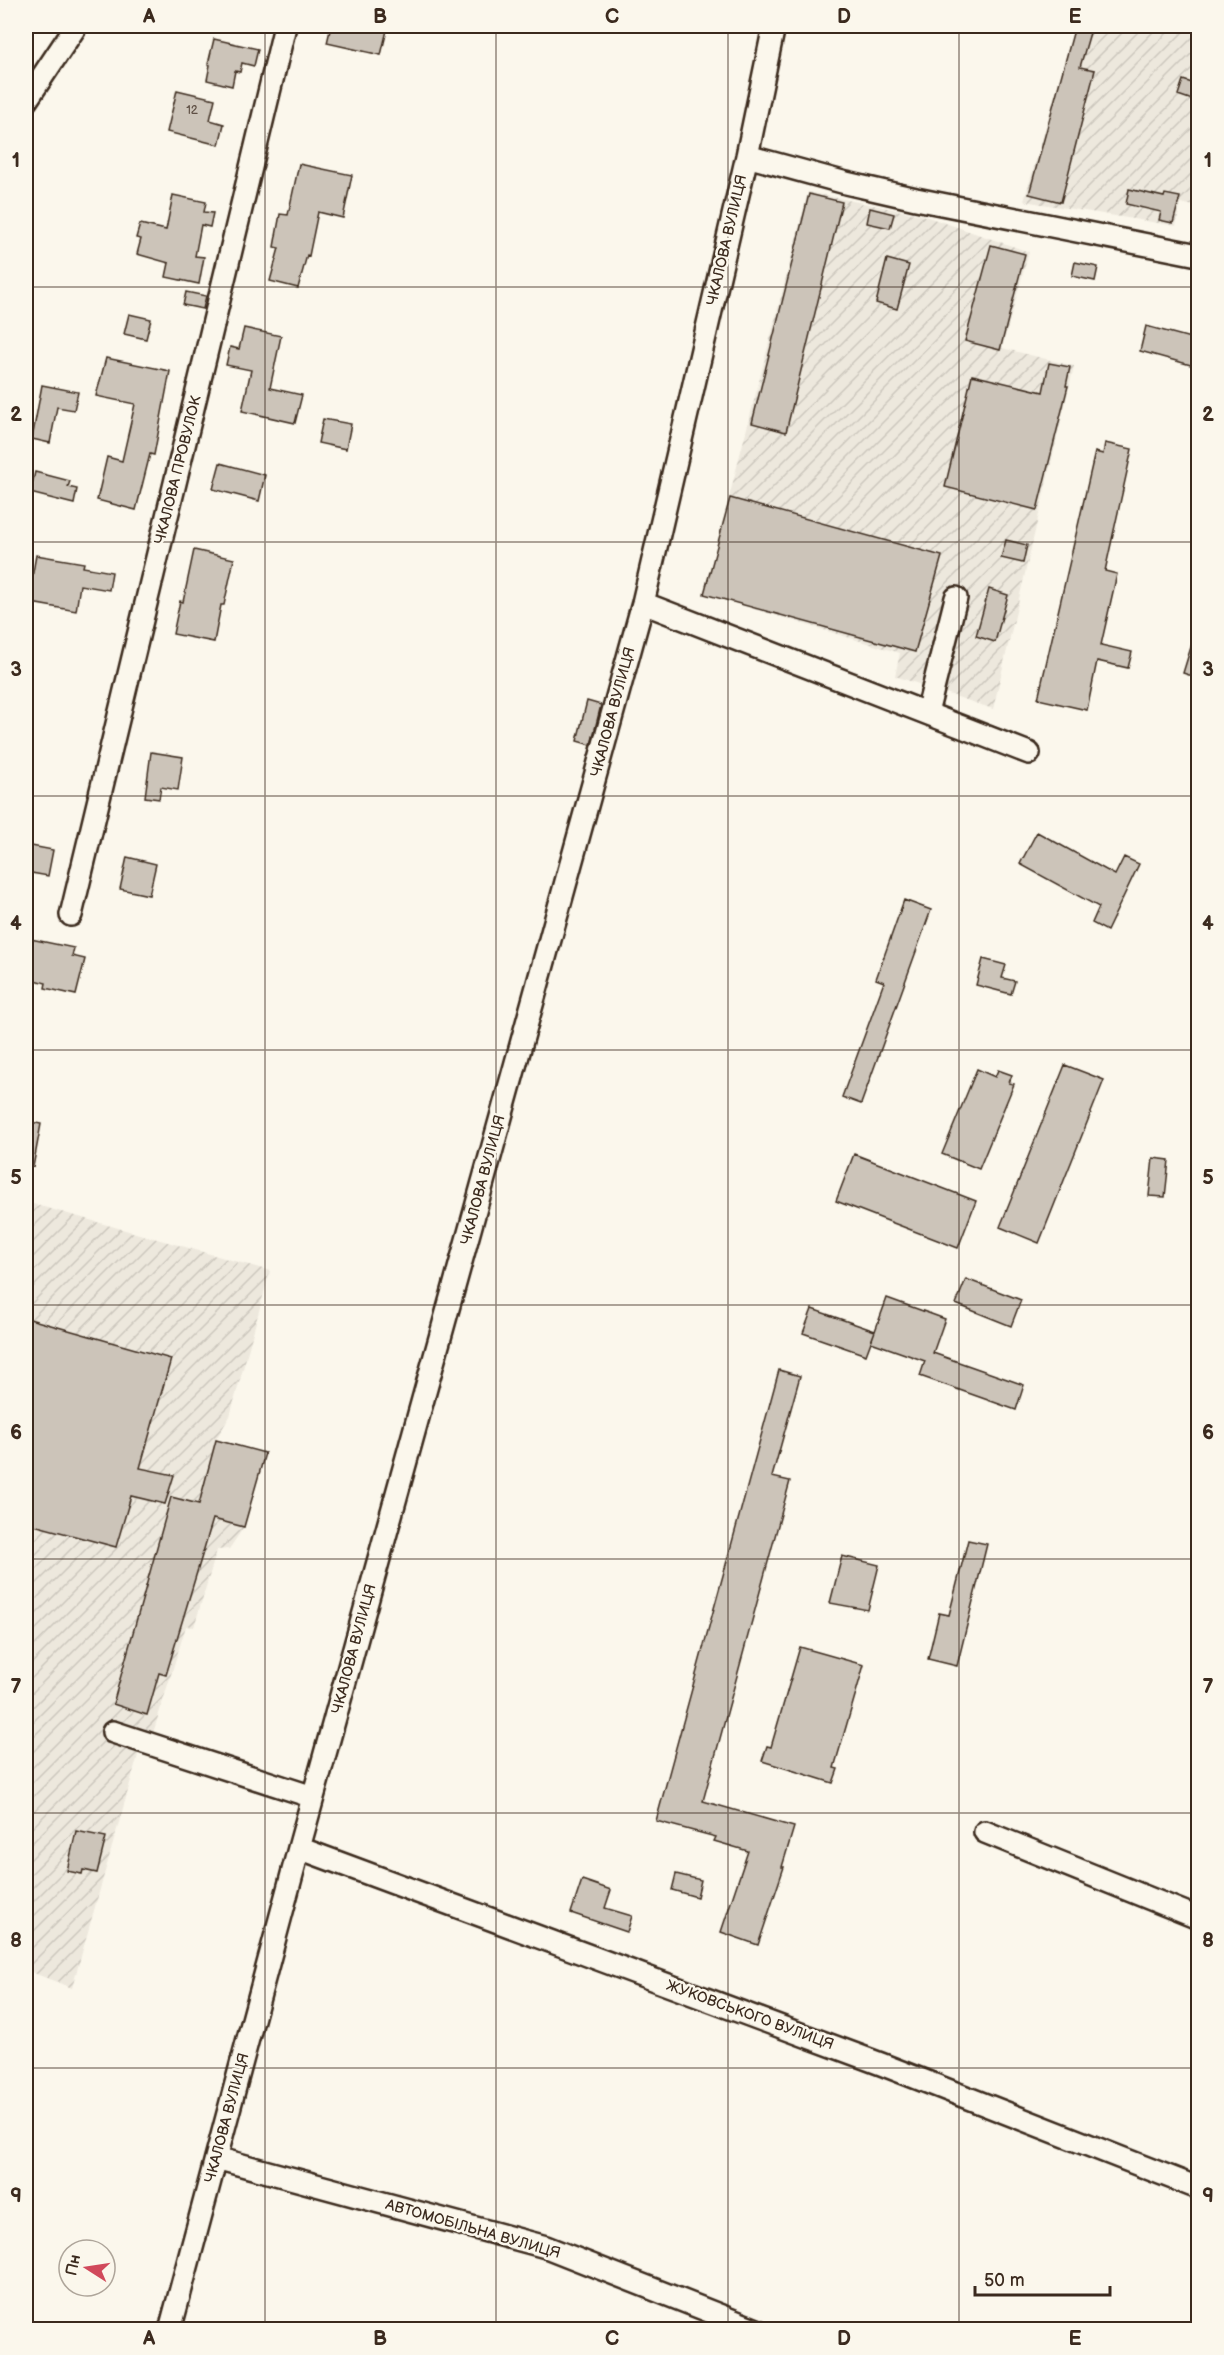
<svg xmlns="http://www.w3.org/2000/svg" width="1224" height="2355" font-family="'Balsamiq Sans',sans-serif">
  <defs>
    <pattern id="industrial-furrows" width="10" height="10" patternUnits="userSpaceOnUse" patternTransform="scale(1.5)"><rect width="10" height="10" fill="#ede8dd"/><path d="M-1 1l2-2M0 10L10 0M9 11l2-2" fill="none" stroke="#ccc7bd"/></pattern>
  </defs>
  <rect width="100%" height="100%" fill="#fbf7ec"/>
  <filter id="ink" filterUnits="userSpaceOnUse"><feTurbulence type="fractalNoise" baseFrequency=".0167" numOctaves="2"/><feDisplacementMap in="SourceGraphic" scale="12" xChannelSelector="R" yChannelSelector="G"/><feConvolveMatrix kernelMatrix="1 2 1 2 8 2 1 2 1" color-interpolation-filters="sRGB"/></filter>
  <g filter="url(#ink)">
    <path fill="url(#industrial-furrows)" d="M1075,26H1198V207L1181,203L1176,226L1024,201Z
      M808,192L922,215L1029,252L1002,348L1074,366L993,709L895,676L900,653L704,594Z
      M26,1202L270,1271L230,1416L216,1439L265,1453L244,1527L229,1549L217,1550L194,1627L186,1626L153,1733L142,1741L72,1988L26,1970Z"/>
    <path fill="#ccc4b9" stroke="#3b2a1e" stroke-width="1.5" d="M331,26H388L381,55L327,43Z
      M1075,26H1092L1080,67L1095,70L1061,202L1029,194Z
      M214,39L258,49L254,66L242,63L240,72L235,71L232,86L207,80L210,65L208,64Z
      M1183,80L1198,85V102L1178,95Z
      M177,90L215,99L210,120L224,124L219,145L167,132Z
      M299,164L352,175L343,218L318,212L309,256L307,255L298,288L270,281L279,248L274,247L280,214L288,215Z
      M1129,189L1164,197L1165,194L1180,197L1173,223L1159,220L1161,212L1126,204Z
      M809,194L842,202L786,432L752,423Z
      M173,195L206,202L204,212L213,213L210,227L201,225L195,256L204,257L199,284L166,277L169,263L137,254L141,239L136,238L140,224L166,230Z
      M870,208L894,214L890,228L867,223Z
      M991,245L1025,254L1000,350L965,341Z
      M887,259L909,265L897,309L876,303Z
      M1075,262L1098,267L1095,281L1072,276Z
      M186,292L206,296L203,309L183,305Z
      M129,314L151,319L146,339L124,334Z
      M1146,326L1198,340V367L1140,351Z
      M244,328L281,336L270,388L302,395L295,423L242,411L251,370L226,365L230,347L239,349Z
      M106,358L170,371L154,455L150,454L136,510L97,500L107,457L122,461L135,404L96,396Z
      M1049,363L1070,367L1066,386H1068L1037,510L945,487L972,375L1043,392Z
      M42,385L78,392L74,410L57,407L50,443L32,439Z
      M323,419L351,424L346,449L318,443Z
      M1105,443L1132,449L1105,571L1117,574L1101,645L1132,652L1128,668L1097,661L1087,710L1038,699L1095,452L1103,454Z
      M220,463L265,475L259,501L213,489Z
      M35,472L70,481L68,487L77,489L74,504L30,493Z
      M730,498L942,556L915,652L704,594Z
      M1006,540L1027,545L1023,563L1001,558Z
      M194,550L234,559L224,605H221L214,642L173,634L180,601L183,602Z
      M36,555L84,563L83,567L112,572L109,590L80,585L76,611L26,602V577L32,578Z
      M989,589L1008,595L995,642L976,636Z
      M1195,634H1198V678L1183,673Z
      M587,701L601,705L591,745L577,741Z
      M151,752L183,757L178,790L161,787L159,799L145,797Z
      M1037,832L1115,875L1124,857L1139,864L1107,931L1092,923L1099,907L1020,864Z
      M26,845L53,850L48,876L26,872Z
      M127,857L156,864L149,895L120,889Z
      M904,900L931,910L861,1104L842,1097L884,982L876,979Z
      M26,938L74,948L72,956L85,959L76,995L45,988L46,983L26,978Z
      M983,959L1006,965L1002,978L1015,981L1011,994L976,985Z
      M1065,1065L1104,1080L1039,1243L1000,1227Z
      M977,1069L995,1077L998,1070L1012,1075L1009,1083L1014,1084L979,1169L942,1154Z
      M26,1121L41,1124L33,1167L26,1166Z
      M854,1154L976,1201L958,1248L836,1201Z
      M1153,1158L1169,1160L1165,1197L1149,1196Z
      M966,1279L1021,1300L1011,1326L956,1304Z
      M887,1298L945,1319L933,1353L1024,1385L1016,1410L920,1376L925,1361L871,1342Z
      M812,1309L875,1331L866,1355L803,1333Z
      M26,1318L171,1359L140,1468L174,1475L165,1504L131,1496L116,1547L26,1523Z
      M779,1370L800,1376L772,1477L790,1481L703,1801L794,1827L782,1867H784L758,1945L721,1932L748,1851L714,1841L716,1837L656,1821Z
      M216,1440L265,1453L244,1527L213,1519L166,1675L159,1673L147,1715L113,1704L171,1497L199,1504Z
      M968,1540L987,1544L957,1666L928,1659L939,1613L949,1615Z
      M842,1556L879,1565L868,1610L830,1603Z
      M800,1647L864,1665L834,1768L838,1769L833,1783L762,1761L767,1746L771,1747Z
      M76,1831L106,1837L97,1873L83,1870L82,1874L67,1871Z
      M676,1874L701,1880L697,1897L672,1890Z
      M582,1880L611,1890L605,1908L632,1916L627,1932L571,1913Z"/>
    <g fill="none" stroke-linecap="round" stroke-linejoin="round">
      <g stroke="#3b2a1e" stroke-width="26">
        <path id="minor" d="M26,101L76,26
          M747,156L846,183L916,199L1198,255
          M643,603L1029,753
          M927,713L956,598
          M71,915L285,26
          M113,1732L313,1797
          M985,1832L1198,1918
          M299,1848L881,2064L1198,2188
          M216,2158L546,2247L757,2330
          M170,2330L299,1848L643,603L747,156L774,26"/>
      </g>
      <use href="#minor" stroke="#fbf7ec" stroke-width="21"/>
    </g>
  </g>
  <path fill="none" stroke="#3b2a1e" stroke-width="1.5" stroke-opacity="0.55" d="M265,26V2330M496,26V2330M728,26V2330M959,26V2330M26,287H1198M26,542H1198M26,796H1198M26,1050H1198M26,1305H1198M26,1559H1198M26,1813H1198M26,2068H1198"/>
  <g text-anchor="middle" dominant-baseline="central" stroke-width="5" stroke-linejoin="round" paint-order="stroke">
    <g font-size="12" fill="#5f5045">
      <text x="192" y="110">12</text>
    </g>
    <g font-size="15" fill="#3b2a1e" stroke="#fbf7ec">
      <text transform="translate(727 240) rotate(-77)">ЧКАЛОВА ВУЛИЦЯ</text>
      <text transform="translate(178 470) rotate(-76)">ЧКАЛОВА ПРОВУЛОК</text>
      <text transform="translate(613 712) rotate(-75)">ЧКАЛОВА ВУЛИЦЯ</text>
      <text transform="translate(483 1180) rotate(-75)">ЧКАЛОВА ВУЛИЦЯ</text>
      <text transform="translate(354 1649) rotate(-75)">ЧКАЛОВА ВУЛИЦЯ</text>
      <text transform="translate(750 2015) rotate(20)">ЖУКОВСЬКОГО ВУЛИЦЯ</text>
      <text transform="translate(227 2118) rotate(-75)">ЧКАЛОВА ВУЛИЦЯ</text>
      <text transform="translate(473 2229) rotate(16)">АВТОМОБІЛЬНА ВУЛИЦЯ</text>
    </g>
  </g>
  <rect width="1224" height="2355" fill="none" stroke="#fbf7ec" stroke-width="66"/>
  <g transform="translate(87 2268) rotate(282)"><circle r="28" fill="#fbf7ec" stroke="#aea59a" stroke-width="1.5"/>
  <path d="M0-4.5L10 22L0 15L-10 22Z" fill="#d1495b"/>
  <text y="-9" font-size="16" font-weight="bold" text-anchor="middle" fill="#3b2a1e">Пн</text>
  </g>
  <path d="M975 2286v9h135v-9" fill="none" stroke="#3b2a1e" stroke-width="3"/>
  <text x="984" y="2286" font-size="18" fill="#3b2a1e" stroke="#fbf7ec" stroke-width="4.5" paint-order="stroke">50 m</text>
  <rect x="33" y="33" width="1158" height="2289" fill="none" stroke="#3b2a1e" stroke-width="2"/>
  <g font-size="20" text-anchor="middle" font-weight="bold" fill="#3b2a1e">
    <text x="149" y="23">A</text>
    <text x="380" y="23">B</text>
    <text x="612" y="23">C</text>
    <text x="844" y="23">D</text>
    <text x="1075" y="23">E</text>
    <text x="16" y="167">1</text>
    <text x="1208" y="167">1</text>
    <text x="16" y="421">2</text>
    <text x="1208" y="421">2</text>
    <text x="16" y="676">3</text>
    <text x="1208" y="676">3</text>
    <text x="16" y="930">4</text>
    <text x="1208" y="930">4</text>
    <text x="16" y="1184">5</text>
    <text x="1208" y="1184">5</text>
    <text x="16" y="1439">6</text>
    <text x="1208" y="1439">6</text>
    <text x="16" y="1693">7</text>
    <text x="1208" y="1693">7</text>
    <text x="16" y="1947">8</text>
    <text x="1208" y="1947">8</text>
    <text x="16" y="2202">9</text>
    <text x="1208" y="2202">9</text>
    <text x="149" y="2345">A</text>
    <text x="380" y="2345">B</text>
    <text x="612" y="2345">C</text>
    <text x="844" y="2345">D</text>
    <text x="1075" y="2345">E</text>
  </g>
</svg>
